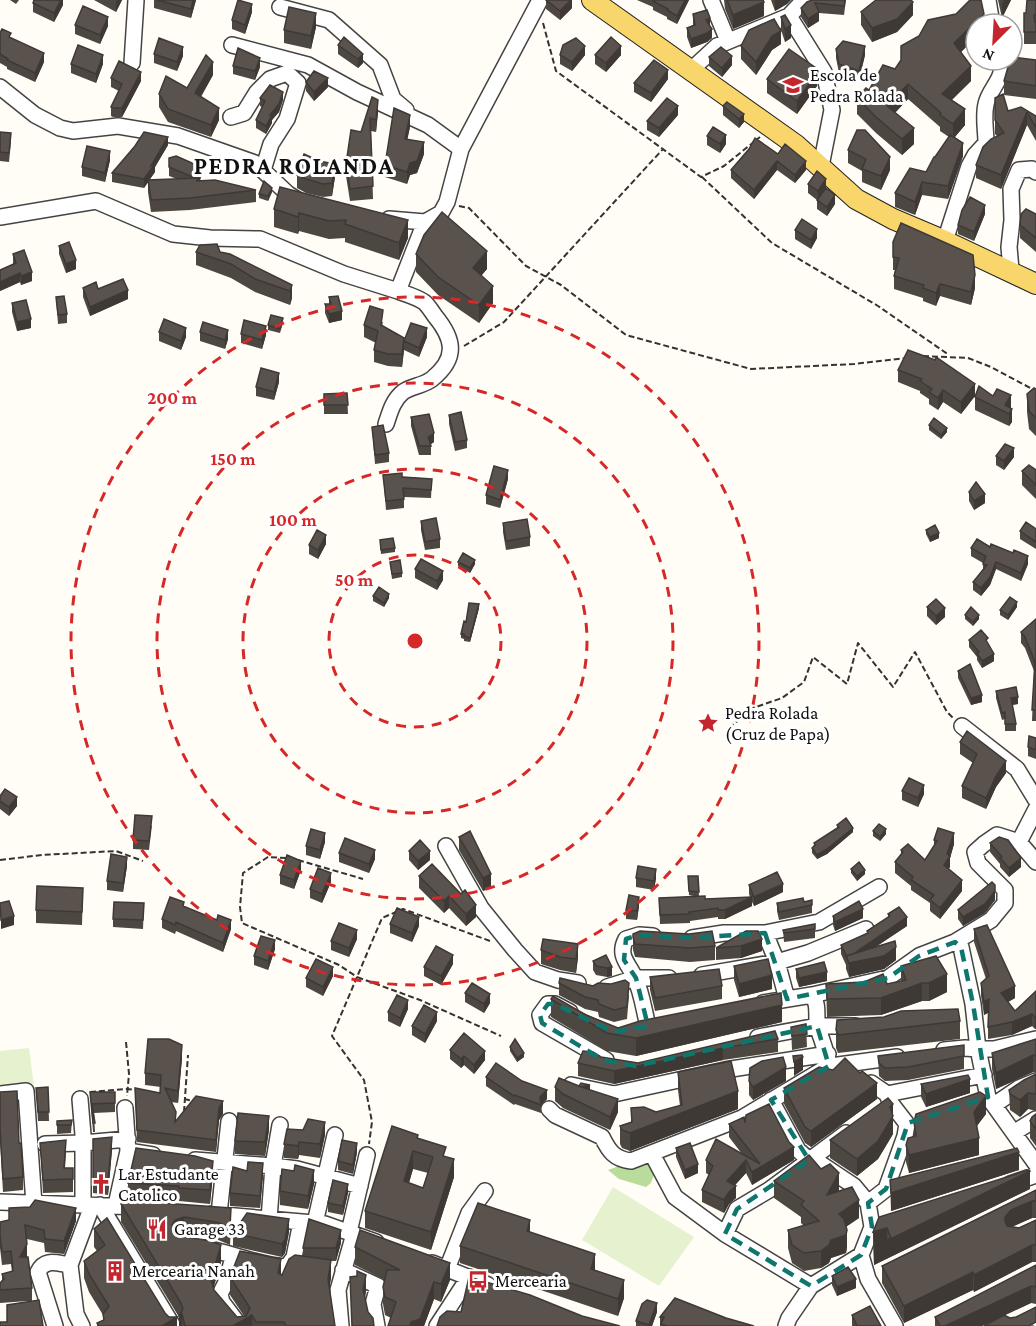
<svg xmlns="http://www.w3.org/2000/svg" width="1036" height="1326" font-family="'Crimson Pro',serif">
  <rect width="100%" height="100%" fill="#fffdf5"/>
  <path fill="#b9dc9c" d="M630,1162H648L656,1169L651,1183L646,1187L619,1179L608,1170Z"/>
  <path fill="#e6f2cf" d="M29,1048L34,1087L0,1090V1051Z
    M613,1187L694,1237L659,1286L582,1240Z"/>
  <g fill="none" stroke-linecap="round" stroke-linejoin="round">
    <g stroke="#444" stroke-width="18">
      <path id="minor" d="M711,0L728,41
        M804,0L789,16L824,72L832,110L821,166
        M988,0L992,24
        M280,7L329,20L380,65L393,99L406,110
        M232,45L308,65L357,92L428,125L461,149
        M132,63L136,0
        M691,70L717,46L789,16
        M0,87L35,115L60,128L73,131L118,126L178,136L255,163L288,194L296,199
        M231,117L244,113L257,92L270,79L287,73L298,83L287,119L271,144L263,170
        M0,217L96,201L173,234L210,238L260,239L344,274L398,291
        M389,219L425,222L441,213L447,202L461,149L540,0
        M945,241L969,166L975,155L986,143C986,130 983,117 986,104C989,88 1008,76 999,60
        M1011,270L1009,247L1012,220L1011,189L1019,170L1032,169L1036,172
        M386,424C390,412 393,400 403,392C411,386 423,386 432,379C458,358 454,339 435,316C432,312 428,305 424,302C417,297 406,294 398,291L425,222
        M962,726L1017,769L1036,800
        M1036,809L1019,842L1036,862
        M1019,842L997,835L984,844L975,852L978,863L1005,890V903L991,920L955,942L961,947L973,1004L978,1049H994L1036,1039
        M446,846L481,908L515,950L535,972L558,980L578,983
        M765,933L777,962L787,999
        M692,938L724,933H765L819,922L879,887
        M702,975L777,962L808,953L866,929
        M607,987L636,978H669
        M763,1003L812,995L888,978L919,956L955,942
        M570,1012L555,1004H548L540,1015L542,1023L606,1060
        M648,1026C644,1011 642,993 635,978C629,964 617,956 626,939L639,935L653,936
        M758,1037L817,1026H856
        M944,1050L965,1048L978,1049L988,1097L1036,1164
        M831,1066L897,1057
        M871,1083L887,1094L890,1102L907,1124L905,1136L886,1189L868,1203L872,1227L861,1255L868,1279L895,1326
        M571,1085L614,1094L725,1070L828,1054
        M0,1094L26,1091L34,1204
        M887,1094L984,1075
        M80,1099L83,1135V1205
        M771,1100L798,1150L809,1160L821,1164L854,1186L868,1203
        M994,1105L1019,1088L1036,1081
        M549,1109L555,1115L602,1137C609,1151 614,1159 631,1161L742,1118L829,1066C827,1053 822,1041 818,1028C815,1016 820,1006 812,995
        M280,1125L273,1166L297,1169L360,1186
        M1015,1132L1036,1119
        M45,1144L83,1143L128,1139
        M128,1151L153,1155
        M652,1154L675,1197L725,1234L811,1286
        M195,1160L273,1166L269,1219
        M1010,1184L1036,1175
        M0,1202L140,1207
        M100,1205L173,1326
        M116,1205L128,1151L125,1108
        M212,1214L325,1224L376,1242
        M219,1214L229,1121
        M315,1223L335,1135
        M349,1232L367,1155
        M725,1234L737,1209L769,1190L846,1133
        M203,1248C231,1252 258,1266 287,1267L294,1257L301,1222
        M233,1257L227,1280L220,1294L222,1302L240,1326
        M432,1263L488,1285
        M447,1269L469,1213L485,1191
        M343,1270L378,1286L373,1304L377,1326
        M55,1326L38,1272C45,1258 56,1263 70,1265
        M82,1326L76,1314L70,1265L92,1206
        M341,1326L338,1290L354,1234
        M437,1326L469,1277
        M786,1326L789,1318L811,1286L861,1255"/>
    </g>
    <g stroke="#222" stroke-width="22">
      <path id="major" d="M592,0L796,145L856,199L893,219L945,241L1036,284"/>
    </g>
    <path stroke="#333" stroke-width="2" stroke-dasharray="6 3" stroke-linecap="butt" d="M543,23L556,71L701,177L724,166L760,137
      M702,177L772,243L878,306L949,355
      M459,206L469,208L526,266L561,285L626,335L751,369L854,364L906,358
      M464,346L504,322L663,149
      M923,356L968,358L991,367L1036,391
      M729,728L753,708L782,698L804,682L813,657L847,684L858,643L893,687L915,652L947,712L954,719
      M286,858L268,857L243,873L240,907L242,923L339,965L357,977L332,1036L364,1080L372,1122L369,1144
      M0,860L42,855L116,851L143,861
      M298,860L363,879
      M490,941L403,909L382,918L357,977L420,1000L501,1036
      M126,1042L129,1074L127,1096
      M90,1092L127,1089L138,1090
      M184,1099L193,1101
      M184,1112L188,1055"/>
    <use href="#minor" stroke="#fff" stroke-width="15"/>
    <use href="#major" stroke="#f9d66b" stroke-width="20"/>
  </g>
  <path fill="#4d4742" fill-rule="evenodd" d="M10,0H19L16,4Z
    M63,0V5L54,22L33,12V3Z
    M94,0H122L116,12Z
    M154,0H196L191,18L154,8Z
    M546,0H572V8L560,20L546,9Z
    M637,0H689L677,24L667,19V17L653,10V7Z
    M724,0H763L764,16L733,29L725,9Z
    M771,0H791L787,4L775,11Z
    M812,0H846L844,15L819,13V21L808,28L801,17V8Z
    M970,0H981L984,14V24H976V37L961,52L971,66V81L952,100L965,109V125L955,137L963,143V156L948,199L922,195L915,215L895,207V193L910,168L926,172L934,157H935L949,137L940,131V127L908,99L895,113L914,128V144L902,155L876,133L857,114V98L866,88L869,90L883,65L895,69L901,60V46L919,36L928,20L956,14Z
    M998,0H1011L1002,18Z
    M1036,0V44H1024V13H1026Z
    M252,12L245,34L232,29V20Z
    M861,12L913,15L897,32L872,42L861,25Z
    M693,14L710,27L712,38L707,42L691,48L687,37V28L693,25Z
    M781,17L791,38L785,42L781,30Z
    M75,25L108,26L100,44L75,34Z
    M316,27L311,49L284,43V30Z
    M0,33L11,38L44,62L35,82L7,69V67L0,63Z
    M781,44L772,50L756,75L741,59V46Z
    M338,45L363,63L358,68L338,54Z
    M836,49L865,55L859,80L839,73L836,58Z
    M154,54L183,56L177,71L154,63Z
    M560,55H585L572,71L560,64Z
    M595,55H621L606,72L595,64Z
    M709,57L732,65L722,77L709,66Z
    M1036,60V99L1004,95V81Z
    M71,64H103L96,83L71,73Z
    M233,66L260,67L255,80L233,74Z
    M213,75L201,97L219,120L211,137L168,122L159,107V94L187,88Z
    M111,78L141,81L122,117H113L111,116V107L119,91L111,87Z
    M668,79L651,102L634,92V83Z
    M767,79L817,86L797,114L767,93Z
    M306,82L328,87L314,101L306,91Z
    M372,97L378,112L376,132L371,131L373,199L350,201L346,176V164L361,132Z
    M260,98L283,100L279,112L272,120V123L266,134L256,128V120L262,107L260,106Z
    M995,98L1008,111L1021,107L1036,116V141L1027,125L1001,189L976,178V165L997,136L995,134Z
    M723,106L744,122L739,128L723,115Z
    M678,115L659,137L647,130V121Z
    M410,127L407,139L424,154L417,173L410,175L407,184L385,177V165Z
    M0,132L11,142L9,162L0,161Z
    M707,136L726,144L720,153L707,145Z
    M168,145L155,167V172L149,180L177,179L169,176V158L201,176L200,181L256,190V202L190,210L151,212L148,192V182L144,188L112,182V173L135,146Z
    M848,150L890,170L881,190L862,182V171L848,163Z
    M778,154L806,170L795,183L777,170L754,199L731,178V170Z
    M110,160L105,182L82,176V167Z
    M297,175L335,177L332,196L323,197L306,193L297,188Z
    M808,184L826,188L835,204L827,216L817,209V200L808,193Z
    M272,192L268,201L259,198V194Z
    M274,209L408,220V238L399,260L345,242V238L329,239L299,231L298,234L274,227Z
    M985,214L974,241L958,234V225Z
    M1036,214V252L1020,238V225Z
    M795,230L817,238L811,249L795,239Z
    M893,242L975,288L971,305L940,296L936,306L923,301V298L894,289V276L895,270H893Z
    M59,246L76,269L66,273L59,254Z
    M196,252H220L292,285V298L290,305L255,292L231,278L196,265Z
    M13,254L32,281L21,285L20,282L0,291V270L13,264Z
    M416,254L487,269L481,275L493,303L479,323L438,295L416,272Z
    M83,288L128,299L90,316L83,297Z
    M56,297L67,314V323L58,324Z
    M329,297L342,320L329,323L325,313V304H329Z
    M12,303L31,328L17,331L12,312Z
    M383,322L382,326L404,341L427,337L419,357L404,350L402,367L388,366L374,362V350L376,343L364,337V325Z
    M283,323L280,333L268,330V325Z
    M159,332L186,337L181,350L159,341Z
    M200,332L228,339L225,349L200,341Z
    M241,334L266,335L262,349L241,343Z
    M898,370L975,396L961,414L943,402L938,410L929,404V399L920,393V391L898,382Z
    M279,382L274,400L256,396V387Z
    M1036,389V436L1029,429L1027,412V394Z
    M347,393L348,414H324V394Z
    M993,396L1011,408L1012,422L1009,426L975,410V397Z
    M449,415L467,440V448L455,451L449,424Z
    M411,417L434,442L431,444V455H419L411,426Z
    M929,425L947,432L941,439L929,430Z
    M372,427L389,453V462L375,464Z
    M996,456L1014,457L1004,470L996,465Z
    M1036,470V499L1022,485V471Z
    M383,475L432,479L431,498L404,497V508L386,510Z
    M508,479L500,508L486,504V495Z
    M969,492L985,503L974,510L969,501Z
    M421,521L440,539V548L425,550L421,530Z
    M503,523L530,537V546L506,550L503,532Z
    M1036,529V549L1020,539V531Z
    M926,530L939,538L930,542L926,534Z
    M380,540L395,548V552L381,554Z
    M326,544L318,559L309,554V545Z
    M990,547L1028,564L1021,581L996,569L990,585L981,596L973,590V582L983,569V563L971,556V548Z
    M390,562L402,573V577L392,579Z
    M458,562L475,564L470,573L458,566Z
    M415,569L443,580L437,590L415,578Z
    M373,596L389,598L384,607L373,601Z
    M927,607L945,617L936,625L927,616Z
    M1017,607L1008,620L1000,615V610Z
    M479,608L470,642L464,641V639L461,638V634L466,622Z
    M965,615L979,619L973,626L965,619Z
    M1036,619V721H1032L1034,671L1025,648L1021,643V632Z
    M969,640L988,644L994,661L982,668L977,660V657L969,647Z
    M958,671L982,702L971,705L958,678Z
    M996,691L1018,704L1012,705L1016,724V731H1005V719L1002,720L996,698Z
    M1036,738V759L1028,756V747Z
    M960,742L1006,773L996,787L986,809L962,798V786L973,763L960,754Z
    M902,791L924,794L918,807L902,800Z
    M0,796L17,806L9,816L0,809Z
    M152,825L149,850L133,849V840Z
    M837,825L853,832L827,854L817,859L812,853V848L814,846V843L837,829Z
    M873,831L886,834L880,841L873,836Z
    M459,837L491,887L483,891L459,850Z
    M934,840L954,844L950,858V867L948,869L962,891L940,919L930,911V903L911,890V886L895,873V862L901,855V850L925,860L934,846Z
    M325,842L320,859L306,855V846Z
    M990,843L1021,867L1009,877L1000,867V864L990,852Z
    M409,851L430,860L418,870L409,860Z
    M339,853L375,859L369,873L339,862Z
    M432,864L476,917L466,926L449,908L444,913L419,888V876Z
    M127,866L123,892L107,890V881Z
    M851,869L865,874L857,881L851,873Z
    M301,870L294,889L280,884V875Z
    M688,876H698L699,897L705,899L750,897L749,894V885L783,892L754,906L752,902V906L725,919H718V917L690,921V923L660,924L659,898L697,897L689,895Z
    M636,878H656L654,890L636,887Z
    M331,882L322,903L310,898V889Z
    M83,888L82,925L36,923V910Z
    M995,900L985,913L963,926L958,919V910Z
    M804,902L812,905V913L779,920L777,911V903Z
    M144,903L143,929L113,927V919Z
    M639,906L637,920L626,919V910Z
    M184,907L231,929L223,952L176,931L175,934L162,928V919Z
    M888,914L907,926L877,946L896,960L884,969L849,977L846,969V965L841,954V945L867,933V931L888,917Z
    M833,916L863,918L835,931L833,925Z
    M390,924L419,926L412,942L390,933Z
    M815,929V938L784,942L783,930Z
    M974,929L1015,998L1008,1002L1015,1011L1036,991V1029H1035L1032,1026L1012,1035L988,1039V1013L984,1015L981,996V983L986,979L974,942Z
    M746,931L762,951L741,958L716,960V948Z
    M689,934L715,946V960L690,962L635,957L633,950V937Z
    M357,939L349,957L331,950V941Z
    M275,949L268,970L254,965V956Z
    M541,950L578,957L576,973L560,970L541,964Z
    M606,955L612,976L607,977L596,975L593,970V961Z
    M453,964L441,985L424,976V967Z
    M734,966L772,989L739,997L734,980Z
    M901,966L947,992L929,1001H922L881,1015L827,1017L826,984H887L901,981Z
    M796,969L827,981L799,987L796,978Z
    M333,976L323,996L306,987V978Z
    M650,977L722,986V999L655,1011L650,990Z
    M559,983L629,995L627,1019L614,1022L599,1017L598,1012L585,1009L559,995Z
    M465,993L490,1003L484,1013L465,1002Z
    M551,999L618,1028L782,1022L636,1056L607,1051L551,1017Z
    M408,1009L400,1027L388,1021V1012Z
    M437,1021L425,1043L412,1035V1026Z
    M960,1021V1039L838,1053L836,1048V1030Z
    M806,1024L807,1047L792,1050L791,1027Z
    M775,1031L778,1039V1052L723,1060L614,1084L578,1076V1063L601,1057L638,1063Z
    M1036,1039V1072H1033L996,1089L992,1069V1053Z
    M964,1045V1069L908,1080L885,1081L879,1076L878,1056Z
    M510,1047L524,1057L517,1062L510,1051Z
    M450,1050L485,1060L474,1074L464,1065L461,1068L450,1059Z
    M182,1058L178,1103L171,1102L176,1121L223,1114L219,1120L216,1152L137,1142L135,1088L160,1093L161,1087L145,1085V1073Z
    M678,1072L738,1109L630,1151L622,1148L620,1144V1126L631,1122V1108L656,1112L680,1106L678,1090Z
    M1036,1074V1111L1028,1109L1020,1117L1010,1110L1009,1090Z
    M486,1077L547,1099L541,1105V1113L515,1104L514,1105L486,1086Z
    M749,1081H786L753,1100L749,1095Z
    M921,1084L970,1093L926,1107L921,1097Z
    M48,1087L49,1121H38L36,1088Z
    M555,1087L618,1112L610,1130L563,1108L555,1101Z
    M784,1088L877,1099L811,1147L805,1143L784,1104Z
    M0,1092L19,1143L23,1177V1190L3,1192L0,1141Z
    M90,1092H115V1112L94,1113L95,1132H93Z
    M986,1114L977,1126L979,1155L909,1173L906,1162V1145L914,1137V1122Z
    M1036,1114V1146L1030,1138V1121Z
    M72,1120L71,1133L57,1134V1121Z
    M893,1122V1134L878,1159L857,1176L830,1158V1140Z
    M745,1123L794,1160L752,1185L746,1173L735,1185L736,1198L729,1204L724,1213L702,1202V1190L709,1175L706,1173V1160L742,1154L729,1137V1124Z
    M269,1130L265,1156L235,1154V1141Z
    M325,1135L320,1158L299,1155L298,1159L284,1158V1144Z
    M418,1138L446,1157L454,1177L431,1250L365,1228V1211ZM413,1169L428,1173L423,1188L409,1183Z
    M93,1139L112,1150L108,1195L93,1193Z
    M40,1143L66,1153L65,1168H73V1192L43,1193Z
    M676,1148L698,1173L685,1179L676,1157Z
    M357,1152L353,1174L338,1170V1161Z
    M1019,1170L891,1211L890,1180Z
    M213,1174L210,1204L179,1201V1199L128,1196V1183Z
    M263,1175L260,1208L230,1206V1193Z
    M774,1181L839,1190L838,1192L859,1218L846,1227L847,1247L846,1253L831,1258L829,1263L821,1268L804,1271L792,1263L788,1248V1230L804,1226L801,1223V1217L774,1198Z
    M314,1184L308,1209L280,1205V1191Z
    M1030,1189L874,1265L873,1232Z
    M1036,1190V1218H1032L1012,1227L1019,1228L1036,1220V1262H1032L974,1292L973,1290L904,1323L882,1283V1266Z
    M348,1193L343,1215L328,1212V1203Z
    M121,1200L231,1225L230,1245L216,1239L184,1234L180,1236L221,1263L213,1288L214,1290L237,1317L244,1316L230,1295V1277L282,1275L303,1256V1248L341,1243L336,1261H331V1278L329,1289L335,1326H179V1317L121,1222Z
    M9,1208L76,1221L64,1254L45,1252L44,1243L27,1239V1257L32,1288V1301L7,1322L28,1301L0,1303V1283L2,1280V1274L12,1272L11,1264L2,1265L0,1248V1222L9,1220Z
    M94,1229L165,1313L177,1326H97V1323L103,1320V1315L89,1292L84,1278V1261L97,1251L94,1247Z
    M289,1232L285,1253L282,1257L233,1246V1233Z
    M530,1232L595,1271L624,1298L618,1316L460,1263V1246Z
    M355,1247L450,1280L441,1302L434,1299L424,1326H388L391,1318L385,1315L383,1304V1287L385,1280L355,1265Z
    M1036,1265V1304L1031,1303L1005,1315L1010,1318L1036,1326L996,1319L982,1326H935V1317Z
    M832,1276L856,1288L837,1296L832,1285Z
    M350,1277L366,1291L365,1298L368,1312L374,1326H352Z
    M657,1312L652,1326H636V1321Z
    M852,1315L881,1326H852Z
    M660,1317L726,1318L754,1326H660Z"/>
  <path fill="#3f3936" d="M61,0H63V5L54,22V13Z
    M117,0H122L116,12V3Z
    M193,0H196L191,18V9Z
    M571,0H572V8L560,20V11Z
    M685,0H689L677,24V16Z
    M775,0H791L787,4L775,11Z
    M1004,0H1011L1002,18V4Z
    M764,2V16L733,29V15Z
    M913,2V15L897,32L872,42V28Z
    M252,4V12L245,34V25Z
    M819,12V21L808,28V19Z
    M316,13V27L311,49V36Z
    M984,14V24H976V37L954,59V43Z
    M108,17V26L100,44V35Z
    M710,18V27L706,20Z
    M791,25V38L785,42V29Z
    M712,29V38L707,42L691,48V39Z
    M781,31V44L772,50L756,75V62L772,36Z
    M585,46V55L572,71V62Z
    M621,46V55L606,72V63Z
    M865,46V55L859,80V71Z
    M183,47V56L177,71V62Z
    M44,53V62L35,82V73Z
    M363,54V63L358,68V59Z
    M103,55V64L96,83V74Z
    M732,56V65L722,77V68Z
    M260,58V67L255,80V71Z
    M213,62V75L195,106V93Z
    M971,66V81L942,109V94Z
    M668,70V79L651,102V93Z
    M141,72V81L122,117V108Z
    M817,73V86L797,114V101Z
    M328,78V87L314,101V92Z
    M908,84V99L887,121V106Z
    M283,92V100L279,112L272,120V123L266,134V126L270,115Z
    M378,100V112L376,132V120Z
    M678,106V115L659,137V128Z
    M219,108V120L211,137V125Z
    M965,109V125L953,139V124Z
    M1027,112V125L1001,189V175Z
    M744,114V122L739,128V119Z
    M410,115V127L405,151V139Z
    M914,128V144L902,155V139Z
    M726,135V144L720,153V144Z
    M168,137V145L155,167V172L144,188V179Z
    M424,142V154L417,173L410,175L407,184V172L410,163Z
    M963,143V156L948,199V186Z
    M110,151V160L105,182V173Z
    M890,157V170L881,190V176Z
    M777,161V170L754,199V190Z
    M806,161V170L795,183V175Z
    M335,164V177L332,196V183Z
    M201,167V176L198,188V180Z
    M826,179V188L818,200V191Z
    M922,182V195L915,215V202Z
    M272,188V192L268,201V196Z
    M835,195V204L827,216V207Z
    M985,205V214L974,241V232Z
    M299,213V231L298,234V217Z
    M408,220V238L399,260V243Z
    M817,229V238L811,249V240Z
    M487,251V269L473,286V268Z
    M76,260V269L66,273V264Z
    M32,272V281L21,285V276Z
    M20,273V282L0,291V282Z
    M975,275V288L971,305V292Z
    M940,284V296L936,306V293Z
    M292,285V298L290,305V291Z
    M493,286V303L479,323V305Z
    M128,290V299L90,316V307Z
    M342,311V320L329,323V314Z
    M31,319V328L17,331V322Z
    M266,326V335L262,349V340Z
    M186,328V337L181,350V341Z
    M427,328V337L419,357V348Z
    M228,330V339L225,349V340Z
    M404,338V350L402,367V354Z
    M279,373V382L274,400V392Z
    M975,384V396L961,414V402Z
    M943,390V402L938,410V398Z
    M1011,395V408L1008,413L1005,405Z
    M1012,409V422L1009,426V414Z
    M947,428V432L941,439V435Z
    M434,433V442L428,446V437Z
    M1014,448V457L1004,470V461Z
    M508,470V479L500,508V500Z
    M985,494V503L974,510V501Z
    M939,533V538L930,542V537Z
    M326,535V544L318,559V550Z
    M1028,556V564L1021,581V573Z
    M475,560V564L470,573V568Z
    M996,562V569L990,585L981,596V588Z
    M443,571V580L437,590V581Z
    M389,594V598L384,607V603Z
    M1017,602V607L1008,620V615Z
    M479,604V608L470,642V638Z
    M945,608V617L936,625V616Z
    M979,615V619L973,626V622Z
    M994,654V661L982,668V661Z
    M982,695V702L971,705V698Z
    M1018,697V704L1011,705V698Z
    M1006,761V773L996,787L986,809V798L996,776Z
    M924,785V794L918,807V798Z
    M17,797V806L9,816V807Z
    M853,828V832L827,854L817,859V855Z
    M886,829V834L880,841V837Z
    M325,833V842L320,859V850Z
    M954,833V844L950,858V867L944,876V865Z
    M375,850V859L369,873V864Z
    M430,851V860L418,870V861Z
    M127,857V866L123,892V883Z
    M1021,858V867L1009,877V868Z
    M301,861V870L294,889V880Z
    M656,869V878L654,890V881Z
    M865,870V874L857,881V876Z
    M331,873V882L322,903V894Z
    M491,874V887L483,891V878Z
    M962,880V891L940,919V908Z
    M783,884V892L754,906V897Z
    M995,891V900L985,913L963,926V917Z
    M449,896V908L444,913V901Z
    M639,897V906L637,920V911Z
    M752,897V906L725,919V910Z
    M476,905V917L466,926V914Z
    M863,909V918L835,931V922Z
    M14,916V925L1,929V920Z
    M419,917V926L412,942V933Z
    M907,917V926L853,962L896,947V960L884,969L849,977V963L847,958Z
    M231,920V929L223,952V943Z
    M357,930V939L349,957V948Z
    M762,939V951L741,958V946Z
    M275,940V949L268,970V961Z
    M578,944V957L576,973V959Z
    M453,955V964L441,985V976Z
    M333,967V976L323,996V987Z
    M612,967V976L607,977V968Z
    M827,972V981L799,987V978Z
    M947,974V992L929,1001V983Z
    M772,975V989L739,997V984Z
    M922,983V1001L881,1015V998Z
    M1015,986V998L1001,1006V993Z
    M490,994V1003L484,1013V1004Z
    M989,999V1012L984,1015V1002Z
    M408,1000V1009L400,1027V1018Z
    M782,1005V1022L636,1056V1038Z
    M437,1012V1021L425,1043V1034Z
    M1032,1014V1026L1012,1035V1022Z
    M1036,1016V1029H1035V1017Z
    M182,1045V1058L178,1103V1091Z
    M723,1048V1060L614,1084V1071Z
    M485,1051V1060L474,1074V1065Z
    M524,1053V1057L517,1062V1058Z
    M1033,1055V1072L996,1089V1073Z
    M464,1056V1065L461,1068V1059Z
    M803,1057V1070L794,1076V1062Z
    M786,1067V1081L753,1100V1087Z
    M970,1079V1093L926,1107V1094Z
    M877,1083V1099L811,1147V1131Z
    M590,1085V1099L581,1087Z
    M547,1090V1099L541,1105L540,1097Z
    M738,1091V1109L630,1151V1133Z
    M1028,1093V1109L1020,1117V1100Z
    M986,1096V1114L974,1129V1112Z
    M618,1099V1112L610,1130V1117Z
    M223,1101V1114L219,1120L216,1152V1140L219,1108Z
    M893,1104V1134L878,1159L857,1176V1159L890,1107Z
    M269,1116V1130L265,1156V1142Z
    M325,1122V1135L320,1158V1144Z
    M112,1137V1150L108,1195V1181Z
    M979,1138V1155L909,1173V1155Z
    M299,1142V1155L298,1159V1146Z
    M357,1143V1152L353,1174V1165Z
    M794,1147V1160L752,1185V1172Z
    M413,1151V1169L404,1199V1181Z
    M1019,1152V1170L891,1211V1193Z
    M454,1159V1177L431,1250V1232Z
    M746,1160V1173L727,1194V1181Z
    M213,1161V1174L210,1204V1190Z
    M263,1163V1175L260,1208V1196Z
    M698,1164V1173L685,1179V1170Z
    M314,1170V1184L308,1209V1196Z
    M1030,1171V1189L874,1265L873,1232L887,1228V1241Z
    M839,1173V1190L827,1213V1195Z
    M348,1184V1193L343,1215V1206Z
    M736,1186V1198L729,1204L724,1213V1200L729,1192Z
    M859,1200V1218L839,1231V1214Z
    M1032,1201V1218L1011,1227L1005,1234V1217L1011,1210Z
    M76,1208V1221L64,1254V1241Z
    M184,1217V1234L175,1237L172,1225L175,1220Z
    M289,1219V1232L285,1253L282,1257V1244Z
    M530,1220V1238L527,1231Z
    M341,1230V1243L336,1261V1248Z
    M847,1230V1247L846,1253L831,1258L829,1263L821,1268V1251L831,1240Z
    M27,1244V1257H20Z
    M221,1245V1263L211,1296V1279Z
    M1032,1245V1262L974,1292V1275Z
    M595,1254V1272L591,1269Z
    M281,1259V1277L278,1273Z
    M331,1260V1278L328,1296V1279Z
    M450,1263V1280L441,1302V1284Z
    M973,1272V1290L904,1323V1306Z
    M366,1275V1291L363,1306V1289Z
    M856,1279V1288L837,1296V1287Z
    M624,1280V1298L618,1316V1299Z
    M434,1282V1299L424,1326H410Z
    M1031,1286V1303L982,1326H945Z
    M657,1303V1312L652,1326H649Z
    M182,1314V1326H179V1316Z
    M252,1315V1326H233Z
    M177,1317V1326H162Z"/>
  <path fill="#5a524d" stroke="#3f3936" stroke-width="1.5" fill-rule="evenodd" d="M34,0H61L54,13L33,3Z
    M157,0H193L191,9Z
    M238,0L252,4L245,25L232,20Z
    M546,0H571L560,11Z
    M653,0H685L677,16L667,10L668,9L653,1Z
    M727,0H763L764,2L733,15Z
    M812,0H845L844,6L815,3L819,12L808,19L801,8L807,2Z
    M876,0H911L913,2L897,19L872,28L861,12Z
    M970,0H981L984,14L954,43L971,66L942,94L965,109L953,124L940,115L941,113L908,84L887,106L914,128L902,139L876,117L857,98L866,88L869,90L883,65L895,69L901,60V46L919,36L928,20L956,14Z
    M1027,0H1036V15H1034L1035,22H1036V32H1024V13H1026Z
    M83,6L108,17L100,35L75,25Z
    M289,7L316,13L311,36L284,30Z
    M707,10L710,18L706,20L712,29L707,33L691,39L687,28L695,25L693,14Z
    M785,15L791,25L785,29L781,17Z
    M774,19L781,31L772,36L756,62L741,46L749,30Z
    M2,29L11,33L9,37L44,53L35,73L7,60L8,59L0,54V33Z
    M344,37L363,54L358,59L338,45Z
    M611,37L621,46L606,63L595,55Z
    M159,38L183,47L177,62L154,54Z
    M576,38L585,46L572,62L560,55L563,45Z
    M843,41L865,46L859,71L839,64L836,49Z
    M78,45L103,55L96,74L71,64Z
    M721,47L732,56L722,68L709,57Z
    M238,48L260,58L255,71L233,66Z
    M789,49L816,68L817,73L797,101L767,79Z
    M206,55L213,62L195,93L219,108L211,125L168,109L159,94L166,76L187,88Z
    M1012,57L1036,60V86L1004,81L1010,60H1012Z
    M654,60L668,70L651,93L634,83Z
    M119,61L141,72L122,108H113L111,107L122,84L111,78Z
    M314,71L328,78L314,92L306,82Z
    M270,85L283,92L279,104L270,115H272L266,126L256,120L265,101L260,98Z
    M1003,94L1008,111L1021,107L1036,116V128L1027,112L1001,175L976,165L983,147L991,139L1004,133L995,120V98Z
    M372,97L378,100L376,120L370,118L373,186L350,189L346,164L351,130L361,132Z
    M667,98L678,106L659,128L647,121Z
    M727,102L744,114L739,119L723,106Z
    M394,108L410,115L405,139L424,142L417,161L410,163L407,172L385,165Z
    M713,127L726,135L720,144L707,136Z
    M857,130H865L890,157L881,176L862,169L866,159L848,150Z
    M0,132L11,133L9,153L0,152Z
    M144,132L168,137L151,166L155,164L144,179L112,173L135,146Z
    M950,135L963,143L948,186L922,182L915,202L895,193L910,168L926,172L934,157H935Z
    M755,138L778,154L785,144L806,161L795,175L777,161L754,190L731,170L749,149Z
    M87,146L110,151L105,173L82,167Z
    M304,154L319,161L335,164L332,183L323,184L306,179L297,175Z
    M176,156L201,167L198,180V178H195L169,167V158Z
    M817,171L826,179L818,191L808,184Z
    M198,178L197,181L215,180L256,190L190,198L151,200L148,180Z
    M264,181L272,188L268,196L259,194Z
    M280,187L408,220L399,243L345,224L346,220L329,221L299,213L298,217L274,209Z
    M826,188L835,195L827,207L817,200Z
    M970,197L985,205L974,232L958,225L962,210Z
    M1026,209L1036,214V238L1020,225L1021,214Z
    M442,212L487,251L473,268L493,286L479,305L438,277L416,254L424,235Z
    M802,219L817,229L811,240L795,230Z
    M901,223L973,255L975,275L971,292L940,284L936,293L923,288L924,285L894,276L899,258L893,257V242Z
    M69,242L76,260L66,264L59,246Z
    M217,244L220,252L230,254L292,285L290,291L255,279L231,264L196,252L200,245Z
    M24,250L32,272L21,276L20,273L0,282V270L16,263L13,254Z
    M123,279L128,290L90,307L83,288L96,282L98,289Z
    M64,296L67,314L58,315L56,297Z
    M338,296L342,311L329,314L325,304H331L329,297Z
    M26,300L31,319L17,322L12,303Z
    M370,306L383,310L381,325L404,338L402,354H388L374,350L378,331L364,325Z
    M271,315L283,318L280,329L268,325Z
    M164,319L186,328L181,341L159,332Z
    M244,320L266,326L262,340L241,334Z
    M203,322L228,330L225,340L200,332Z
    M411,323L427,328L419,348L404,341Z
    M908,350L935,360L936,357L975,384L961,402L943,390L938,398L929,392L932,389L920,381L922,379L898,370Z
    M261,368L279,373L274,392L256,387Z
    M979,386L993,396L997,389L1011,395L1005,405L1012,409L1009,414L975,397Z
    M1034,388L1036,389V418L1029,411L1027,394Z
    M347,393L348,405H324V394Z
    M461,412L467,440L455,442L449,415Z
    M429,414L434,433L428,437L431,446H419L411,417Z
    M934,418L947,428L941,435L929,425Z
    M383,425L389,453L375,455L372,427Z
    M1005,444L1014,448L1004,461L996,456Z
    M1029,465L1036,470V485L1022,471Z
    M494,466L508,470L500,500L486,495Z
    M402,473V477L432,479L431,490L403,488L404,499L386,501L383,475Z
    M976,482L985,494L974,501L969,492Z
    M436,518L440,539L425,542L421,521Z
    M527,519L530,537L506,541L503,523Z
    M1026,522L1036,529V542L1020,531Z
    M935,525L939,533L930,537L926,530Z
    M317,530L326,535L318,550L309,545Z
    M393,538L395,548L381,550L380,540Z
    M977,539L990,547L991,544L1013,553L1014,550L1028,556L1021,573L996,562L990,577L981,588L973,582L987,565L983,564L986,556L971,548Z
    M463,553L475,560L470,568L458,562Z
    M421,559L443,571L437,581L415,569Z
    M400,560L402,573L392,574L390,562Z
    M379,587L389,594L384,603L373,596Z
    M1010,597L1017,602L1008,615L1000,610Z
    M936,599L945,608L936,616L927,607Z
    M469,603L479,604L470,638L464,636V634H461L464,621L466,622Z
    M971,607L979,615L973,622L965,615Z
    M1036,619V710H1032L1035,662L1025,637L1021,632Z
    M981,630L988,638L986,640L994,654L982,661L977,653L979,652L969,640Z
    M970,664L982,695L971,698L958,671Z
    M1016,687L1018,697L1011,698L1016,724H1005V712L1002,713L996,691Z
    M967,731L1006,761L996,776L986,798L962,786L977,754L960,742Z
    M1029,736L1036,738V750L1028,747Z
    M909,778L924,785L918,798L902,791Z
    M5,789L17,797L9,807L0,801V796Z
    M135,815L152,816L149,841L133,840Z
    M846,818L853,828L827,849L817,855L812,848L815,845L814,843L839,827L837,825Z
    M879,824L886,829L880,837L873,831Z
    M938,828L954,833L947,854L950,856L944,865L962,880L940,908L930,900L934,895L911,880L913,877L895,862L903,852L901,850L908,844L925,860L937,841L934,840Z
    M311,829L325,833L320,850L306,846Z
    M470,831L491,874L483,878L459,837Z
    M999,837L1008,840L1021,858L1009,868L1000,858L1002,857L990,843Z
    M345,838L375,850L369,864L339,853Z
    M420,840L430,851L418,861L409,851Z
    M111,854L127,857L123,883L107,881Z
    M287,855L301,861L294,880L280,875Z
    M859,862L865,870L857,876L851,869Z
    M432,864L461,894L465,890L476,905L466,914L449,896L444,901L419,876Z
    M638,866L656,869L654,881L636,878Z
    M318,868L331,873L322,894L310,889Z
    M777,872L783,884L754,897L749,885Z
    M688,876H698L699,892L689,891Z
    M992,882L995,885V891L985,904L963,917L958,910Z
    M37,886L83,888L82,912L36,910Z
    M629,895L639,897L637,911L626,910Z
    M705,896V899L752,897L725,910H718V908L689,912L690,914L660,915L659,898Z
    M170,897L184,902L183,906L217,920L218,915L231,920L223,943L176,922L175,925L162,919Z
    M803,898L804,902L812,900V905L779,912L777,903Z
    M9,901L14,916L1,920L0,903Z
    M859,901L863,909L835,922L833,916Z
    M114,902L144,903L143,920L113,919Z
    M899,907L907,917L853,954L846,956L847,957L841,945L868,933L867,931L890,916L888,914Z
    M397,908L419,917L412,933L390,924Z
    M339,923L357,930L349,948L331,941Z
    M815,924V929L784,933L783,930Z
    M987,925L1015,986L1001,993L1015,1011L1036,991V1016L1035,1017L1032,1014L1012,1022L988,1027L989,999L984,1002L981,983L989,976L974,929Z
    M640,931L689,934L712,931L715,946L690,948L635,944L633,937V934Z
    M746,931H758L762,939L741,946L716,948Z
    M261,936L275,940L268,961L254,956Z
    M543,939L578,944L576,959L560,957L541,950Z
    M895,941L896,947L884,956L849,963L846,956Z
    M436,946L453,955L441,976L424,967Z
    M606,955L612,967L607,968L596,966L593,961Z
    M936,956L947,974L929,983H922L881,998L827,999L826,984L864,982L883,974L887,984L906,980L901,966Z
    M316,959L333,967L323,987L306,978Z
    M768,959L772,975L739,984L734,966Z
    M824,962L827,972L799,978L796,969Z
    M719,969L722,986L655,998L650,977Z
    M560,978L593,986L598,983L611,984L625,980L629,983L627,1007L614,1010L599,1004L598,1000L585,997L559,983Z
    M472,983L490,994L484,1004L465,993Z
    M781,993L782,1005L636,1038L607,1033L551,999L553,996L586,1015L618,1028L640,1021Z
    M397,995L408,1000L400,1018L388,1012Z
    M424,1005L437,1012L425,1034L412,1026Z
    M958,1009L960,1021L838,1035L836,1030L837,1020L884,1017L901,1011Z
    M806,1024L807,1034L792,1036L791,1027Z
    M775,1031L778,1039L723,1048L614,1071L578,1063L583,1051L593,1052L601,1057L638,1063Z
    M464,1033L485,1051L474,1065L464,1056L461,1059L450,1050Z
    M148,1039H169L182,1045L178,1091L165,1088L176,1112L175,1122L196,1096L223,1101L219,1108L216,1140L137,1130L135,1088L160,1093L161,1075L145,1073Z
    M515,1039L524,1053L517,1058L510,1047Z
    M1036,1039V1056L1033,1055L996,1073L992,1053Z
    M964,1045V1056L908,1067L885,1068L879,1063L878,1056Z
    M802,1055L803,1057L794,1062L793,1056Z
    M783,1057L786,1067L753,1087L749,1081L750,1068L762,1061Z
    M845,1058L860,1073L862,1071L877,1083L811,1131L805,1127L784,1088L819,1067L833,1070Z
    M731,1061L738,1091L630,1133L622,1130L620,1126L632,1122L631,1108L644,1107L656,1112L682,1105L678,1072Z
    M496,1063L522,1081L547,1090L540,1097L541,1105L515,1095L514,1096L486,1077Z
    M1036,1074V1094L1028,1093L1020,1100L1010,1094L1009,1090L1024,1080Z
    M968,1075L970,1079L926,1094L921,1084Z
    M559,1078L579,1086L581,1083L590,1085L581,1087L618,1099L610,1117L563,1094L555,1087Z
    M48,1087L49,1112H38L36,1088Z
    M17,1091L19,1143H21L23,1177L3,1179L0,1128V1092Z
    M90,1092H115V1103L92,1104L95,1123H93Z
    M980,1092L986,1096L974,1112L979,1138L909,1155L906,1145L908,1138L916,1136L914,1122L916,1114Z
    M888,1098L893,1104L890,1107L893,1116L878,1141L857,1159L830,1140Z
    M769,1104L789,1142L794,1147L752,1172L746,1160L727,1181L736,1186L729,1192L724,1200L702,1190L713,1166L706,1160L716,1139L760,1164L729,1124L744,1117L745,1123L746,1115Z
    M238,1113L269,1116L265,1142L235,1141Z
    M1036,1114V1129L1030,1121L1032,1117Z
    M308,1119L325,1122L320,1144L299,1142L298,1146L284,1144L287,1129L303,1130Z
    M72,1120L71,1125H57V1121Z
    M392,1126L418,1135L417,1138L446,1147L443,1156L454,1159L431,1232L365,1211ZM413,1151L433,1157L423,1188L404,1181Z
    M112,1137L108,1181L93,1180V1139Z
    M66,1140L64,1168H73V1179L43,1180L40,1143Z
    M342,1140L357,1143L353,1165L338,1161Z
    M690,1143L698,1164L685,1170L676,1148Z
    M136,1148L195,1156L213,1161L210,1190L179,1188V1186L128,1183Z
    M1017,1148L1019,1152L891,1193L890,1180Z
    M809,1155L821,1169L830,1164L839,1173L827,1195L852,1187L859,1200L839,1214L844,1219L847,1230L846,1235L831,1240L829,1245L821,1251L804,1253L792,1245L788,1230L819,1221L801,1205L804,1201L774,1181Z
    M248,1162L263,1163L260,1196L230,1193L233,1167L247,1171Z
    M295,1165L314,1170L308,1196L280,1191L282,1169L294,1171Z
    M1029,1170L1030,1171L874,1247L891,1238L887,1228L873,1232L879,1217Z
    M333,1180L348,1184L343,1206L328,1203Z
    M1036,1190V1201H1032L1011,1210L1005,1217V1221L1007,1226L1019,1228L1036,1220V1245H1032L974,1275L973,1272L904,1306L882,1266Z
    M35,1200L76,1208L64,1241L45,1239L44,1230L25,1225L27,1244L20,1257H28L32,1288L0,1290V1283L4,1279L2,1274L13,1271L11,1251L2,1252L0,1235V1222L9,1220V1208L30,1207Z
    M121,1200L231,1208L230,1227L216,1222L184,1217L175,1220L172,1225L175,1233L180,1236L211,1241L221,1245L211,1279L214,1290L237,1317L246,1316L250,1308L230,1277L240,1251L281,1259L278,1273L282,1275L289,1259L295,1255L331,1260L328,1279L335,1326H286L284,1322H256L252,1315L233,1326H185L182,1314L179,1316L183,1309L181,1303L121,1204Z
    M478,1203L530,1220L527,1231L595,1254L591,1269L624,1280L618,1299L460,1246Z
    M247,1213L289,1219L285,1240L282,1244L233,1233Z
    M107,1218L165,1313L169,1317H177L162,1326H99L97,1323L104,1320L103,1314L109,1306L89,1274L84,1261L105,1245L94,1229Z
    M309,1219L341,1230L336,1248H303Z
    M360,1230L450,1263L441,1284L434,1282L420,1319L411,1322L410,1326H388L396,1302L385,1297L383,1287L387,1270H400L355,1247Z
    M1036,1265V1287L1031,1286L945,1326H940L935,1317Z
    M848,1267L856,1279L837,1287L832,1276Z
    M357,1271L366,1275L363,1289L368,1312L373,1318L374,1326H352L350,1277L357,1276Z
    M469,1277L530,1295L582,1316L620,1326H437L440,1317L447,1311L461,1312Z
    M675,1298L726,1318L754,1326H667L661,1324L664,1317H660Z
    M39,1300L43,1326H0V1322H7V1305Z
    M647,1300L657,1303L649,1325L636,1321L642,1304Z
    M870,1306L881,1326H857L852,1315Z
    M1036,1307V1322L1029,1326H984L1004,1315L1010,1318L1016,1317Z"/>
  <path fill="none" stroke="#0f766e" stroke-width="4.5" stroke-dasharray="12 8" stroke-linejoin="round" d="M765,933L787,999L888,978L919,956L955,942L961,947L973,1004L988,1097L908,1123L886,1189L868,1203L872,1227L861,1255L811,1286L725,1234L737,1209L809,1160L771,1100L829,1066L817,1026L636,1066L603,1060L542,1023L540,1015L548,1004H555L613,1032L648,1026L636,978L624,960L626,939L639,935L689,938Z"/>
  <g fill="none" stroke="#d62828" stroke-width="3" stroke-dasharray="10 8">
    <circle cx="415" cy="641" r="86"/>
    <circle cx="415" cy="641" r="172"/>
    <circle cx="415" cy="641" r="258"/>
    <circle cx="415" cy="641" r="344"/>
  </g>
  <defs>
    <g id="school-bare" transform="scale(1.62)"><path d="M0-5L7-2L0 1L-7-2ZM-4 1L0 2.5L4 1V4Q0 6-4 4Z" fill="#c4262e" stroke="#fff" stroke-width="2.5" paint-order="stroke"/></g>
    <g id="sight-bare" transform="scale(1.62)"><path d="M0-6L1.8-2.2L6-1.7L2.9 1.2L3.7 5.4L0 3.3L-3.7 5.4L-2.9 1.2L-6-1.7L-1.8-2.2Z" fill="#c4262e" stroke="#fff" stroke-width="2.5" paint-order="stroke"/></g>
    <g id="church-bare" transform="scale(1.62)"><path d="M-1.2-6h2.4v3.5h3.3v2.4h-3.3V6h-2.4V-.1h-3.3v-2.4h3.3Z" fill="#c4262e" stroke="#fff" stroke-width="2.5" paint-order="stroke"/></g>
    <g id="restaurant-bare" transform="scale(1.62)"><path d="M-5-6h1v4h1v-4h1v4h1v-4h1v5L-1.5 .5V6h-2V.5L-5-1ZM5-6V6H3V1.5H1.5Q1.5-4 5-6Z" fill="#c4262e" stroke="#fff" stroke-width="2.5" paint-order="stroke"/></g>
    <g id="building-bare" transform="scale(1.62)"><path d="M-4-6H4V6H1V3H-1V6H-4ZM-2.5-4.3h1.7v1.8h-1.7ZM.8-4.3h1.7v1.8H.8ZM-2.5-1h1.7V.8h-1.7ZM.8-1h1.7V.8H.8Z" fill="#c4262e" stroke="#fff" stroke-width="2.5" paint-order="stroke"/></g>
    <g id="bus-bare" transform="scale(1.62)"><path d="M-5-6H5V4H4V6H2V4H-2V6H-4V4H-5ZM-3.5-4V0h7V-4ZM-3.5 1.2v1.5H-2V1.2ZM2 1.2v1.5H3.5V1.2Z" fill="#c4262e" stroke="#fff" stroke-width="2.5" paint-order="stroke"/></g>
  </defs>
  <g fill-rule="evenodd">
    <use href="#school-bare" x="793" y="85"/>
    <use href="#sight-bare" x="708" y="723"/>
    <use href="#church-bare" x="101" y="1184"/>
    <use href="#restaurant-bare" x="157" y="1229"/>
    <use href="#building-bare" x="115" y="1271"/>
    <use href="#bus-bare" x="478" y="1281"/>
  </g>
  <g text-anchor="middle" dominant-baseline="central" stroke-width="6" stroke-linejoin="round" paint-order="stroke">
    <g font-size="18" fill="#111" stroke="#fff" text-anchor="start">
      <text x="810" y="75">Escola de<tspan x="810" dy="21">Pedra Rolada</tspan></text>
      <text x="725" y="713">Pedra Rolada<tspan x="725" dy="21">(Cruz de Papa)</tspan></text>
      <text x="118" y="1174">Lar Estudante<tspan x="118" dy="21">Catolico</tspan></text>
      <text x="174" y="1229">Garage 33</text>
      <text x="132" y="1271">Mercearia Nanah</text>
      <text x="495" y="1281">Mercearia</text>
    </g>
    <g font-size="24" font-weight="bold" letter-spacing="1.5" fill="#111" stroke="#fff">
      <text x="294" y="165">PEDRA ROLANDA</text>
    </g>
  </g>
  <circle cx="415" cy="641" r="9" fill="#d62828" stroke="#fff" stroke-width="3"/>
  <g font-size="18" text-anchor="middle" font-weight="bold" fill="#d62828" stroke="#fff" stroke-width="6" stroke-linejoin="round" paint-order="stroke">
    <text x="172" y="404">200 m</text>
    <text x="233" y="465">150 m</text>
    <text x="293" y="526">100 m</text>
    <text x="354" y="586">50 m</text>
  </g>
  <g transform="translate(994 42) rotate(204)"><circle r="28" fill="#ffffff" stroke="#a0a0a0" stroke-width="1.5"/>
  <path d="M0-4.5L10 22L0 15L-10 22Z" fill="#c4262e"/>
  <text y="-9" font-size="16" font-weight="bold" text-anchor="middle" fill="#111111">N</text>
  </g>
</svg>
